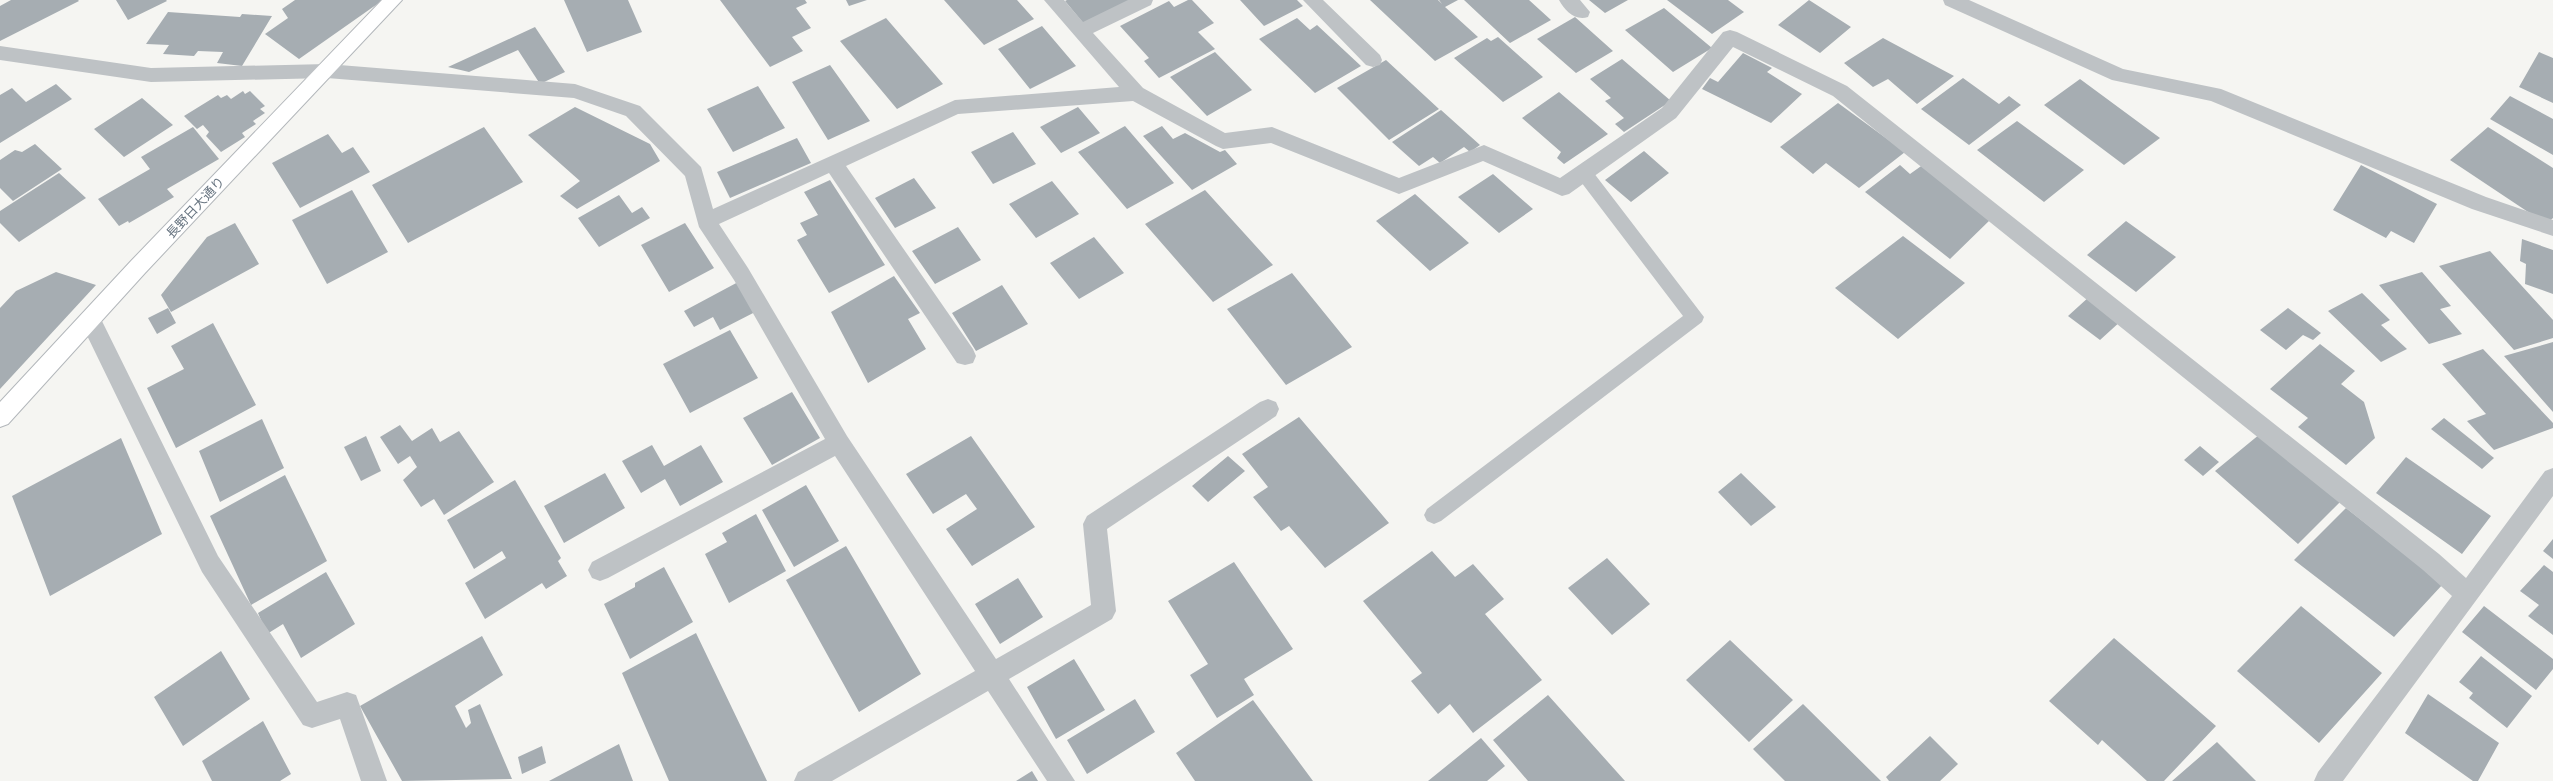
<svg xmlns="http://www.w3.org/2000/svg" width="2553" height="781" font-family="Inter,'Noto Sans JP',sans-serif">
  <rect width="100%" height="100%" fill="#f5f5f2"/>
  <path fill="#a6adb2" d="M11,0H78L79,1L0,41V6Z
    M116,0H166L167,1L128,20Z
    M295,0H383L299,59L265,34L288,18L282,9Z
    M564,0H628L642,32L587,52Z
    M720,0H805L807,3L796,8L811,28L792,37L803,51L770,67Z
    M846,0H867L849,6Z
    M944,0H1017L1034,19L984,45Z
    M1067,0H1131L1084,24L1065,1Z
    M1188,0H1192L1214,23L1198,32L1215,49L1159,78L1144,61L1149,58L1120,26L1169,1L1174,7Z
    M1240,0H1297L1303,6L1264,26Z
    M1370,0H1438L1442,4L1439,0H1458L1445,7L1478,37L1435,61Z
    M1464,0H1529L1551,20L1510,43Z
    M1589,0H1628L1605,13Z
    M1667,0H1728L1744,12L1712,34Z
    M1809,0L1851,27L1820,53L1778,25Z
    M1664,8L1712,48L1673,72L1625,30Z
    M168,12L240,17L242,14L272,16L242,66L217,63L223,52L198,51L194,56L163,54L169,45L146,44Z
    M1575,17L1613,51L1576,73L1537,39Z
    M886,18L943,84L897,109L840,41Z
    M1297,18L1310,30L1317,25L1361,66L1315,93L1259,39Z
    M1042,26L1076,66L1030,89L998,49Z
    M535,27L565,72L540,84L518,50L469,72L448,67Z
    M1498,37L1543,77L1503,102L1454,58L1487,38L1491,41Z
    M1883,38L1954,76L1917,104L1888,79L1873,87L1844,63Z
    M1215,52L1252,90L1207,116L1170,77Z
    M2539,52L2553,58V103L2519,87Z
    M1743,53L1772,68L1767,72L1802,94L1771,123L1702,89L1710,78L1718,82Z
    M1622,59L1671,101L1624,132L1615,124L1624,118L1605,101L1611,98L1590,79Z
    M1386,60L1439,109L1389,140L1337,88Z
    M830,65L870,121L828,140L792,82Z
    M1963,78L1999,104L2009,96L2021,105L1969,145L1921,109Z
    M2080,79L2160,138L2124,165L2044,105Z
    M56,84L72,99L0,143V95L12,88L26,102Z
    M758,86L785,128L733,152L707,109Z
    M243,91L245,94L250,91L265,106L260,109L265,113L253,121L256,124L242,133L245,137L221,152L206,136L209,132L203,125L197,129L184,116L218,95L221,98L227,95L231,99Z
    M1559,92L1608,134L1564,164L1557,158L1561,152L1522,118Z
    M2510,96L2553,119V155L2490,119Z
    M142,98L173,125L124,157L94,129Z
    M1838,103L1905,152L1859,188L1826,163L1813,174L1780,147Z
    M575,107L650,144L660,161L577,209L560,196L580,181L528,135Z
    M1078,107L1100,133L1061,153L1040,127Z
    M1441,110L1480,145L1470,152L1464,147L1440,163L1433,157L1419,166L1392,142Z
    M2017,121L2084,170L2044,202L1977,150Z
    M1125,126L1174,183L1127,209L1078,152Z
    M1162,126L1173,139L1185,133L1220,152L1225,150L1237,164L1192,190L1143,136Z
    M193,127L219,159L167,189L174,197L129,223L128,221L119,226L98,199L150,169L141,157Z
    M484,127L523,182L408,243L372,185Z
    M2488,127L2553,168V218L2546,224L2450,160Z
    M1013,132L1036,164L993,184L971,152Z
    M328,134L342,153L353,147L370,172L300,208L272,163Z
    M797,138L811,163L730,198L717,172Z
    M35,144L62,169L13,201L0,188V160L15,150L22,152Z
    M1644,151L1669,173L1631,202L1605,180Z
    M1924,164L1991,219L1950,259L1865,192L1900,165L1910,174Z
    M2361,165L2437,204L2414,243L2391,231L2386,238L2333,210Z
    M59,173L86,198L19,242L0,223V211Z
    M1493,174L1533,209L1499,233L1458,197Z
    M914,178L936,208L895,228L875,198Z
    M830,180L885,265L829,293L797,240L807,235L800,223L818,215L804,192Z
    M1052,181L1079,214L1036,238L1009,204Z
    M352,190L388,252L327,284L292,220Z
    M1205,190L1273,265L1213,302L1145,224Z
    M1415,194L1469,243L1430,271L1376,221Z
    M619,195L632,213L642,207L650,218L599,247L578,218Z
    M2126,221L2176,257L2136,292L2087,255Z
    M235,223L259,264L171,312L161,295L207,237Z
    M685,223L714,268L669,292L641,245Z
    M958,227L981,260L935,284L912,251Z
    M1903,236L1965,283L1898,339L1835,288Z
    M1094,237L1124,273L1079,299L1050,263Z
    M2522,239L2553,250V294L2525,284L2526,264L2520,261Z
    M2490,251L2553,320V338L2514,350L2439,266Z
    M56,272L96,285L0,389V308L16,291Z
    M2422,272L2451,306L2440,309L2462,334L2429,344L2379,285Z
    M1292,273L1352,347L1286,385L1227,309Z
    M894,276L920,313L908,319L926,349L868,383L831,312Z
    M740,281L759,310L720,330L713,317L694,327L684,311Z
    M1002,285L1028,324L976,351L952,313Z
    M2362,293L2390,320L2381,325L2407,349L2381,362L2328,311Z
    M2090,296L2122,320L2100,340L2068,316Z
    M168,308L176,323L157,334L148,318Z
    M2288,308L2321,333L2313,340L2303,335L2286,350L2260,330Z
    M213,323L256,405L176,448L147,388L184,369L171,346Z
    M730,330L758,378L690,413L663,364Z
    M2553,342V412L2504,356Z
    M2320,344L2355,371L2341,384L2364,402L2375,438L2346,465L2298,427L2308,418L2270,389Z
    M2483,349L2553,423V428L2494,450L2467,421L2486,414L2442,364Z
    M792,392L820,438L772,465L743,418Z
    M1299,417L1389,523L1325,568L1289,526L1281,531L1253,497L1268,487L1242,454Z
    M2444,418L2494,458L2482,469L2431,429Z
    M262,419L284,468L220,502L199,451Z
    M400,425L412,441L432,428L440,442L459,431L494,482L444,515L434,499L421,507L403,480L417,467L410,456L398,464L380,437Z
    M2260,434L2341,501L2298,544L2215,471Z
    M366,436L381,471L361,481L344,447Z
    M971,436L1035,527L972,566L946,529L977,509L966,494L933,514L906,474Z
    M121,438L162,534L50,596L12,496Z
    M652,445L664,466L701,445L723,482L680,506L665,479L641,493L622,461Z
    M2200,446L2219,462L2203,476L2184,460Z
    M1228,456L1245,471L1208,502L1192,486Z
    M2406,457L2491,516L2462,554L2376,493Z
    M605,473L625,508L564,543L544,506Z
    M1741,473L1776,507L1751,526L1718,492Z
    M285,475L327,561L251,605L210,516Z
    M515,480L561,558L558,561L567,576L546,589L542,583L485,619L465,583L506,558L502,551L474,569L447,520Z
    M806,485L839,541L794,567L762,510Z
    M2346,508L2443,584L2394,637L2294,560Z
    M756,514L786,571L729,603L705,554L727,542L722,533Z
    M2553,539V559L2543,551Z
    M846,546L921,674L859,712L786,580Z
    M1432,551L1455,577L1473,564L1504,599L1485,614L1542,680L1473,733L1450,704L1438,714L1411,681L1422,673L1363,601Z
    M1607,558L1650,604L1612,635L1568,588Z
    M1234,562L1293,649L1244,679L1254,695L1217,718L1190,675L1208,664L1168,601Z
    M2544,565L2553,572V635L2528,616L2539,605L2520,591Z
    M664,567L693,622L630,659L604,604L635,587V583Z
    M326,572L355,624L301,658L283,624L267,634L258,613Z
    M1018,578L1043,617L1000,644L975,604Z
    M2301,606L2382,673L2319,743L2237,671Z
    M2484,606L2553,659V669L2536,690L2462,632Z
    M696,633L767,781H669L622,673Z
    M482,636L503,675L455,706L466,728L471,723L468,710L480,704L512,779L402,781L360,706Z
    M2114,638L2216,726L2164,781H2147L2102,740L2098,745L2049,701Z
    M1730,640L1793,700L1749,742L1686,680Z
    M221,651L250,699L183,746L154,697Z
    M2481,656L2532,696L2507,728L2469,698L2473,693L2459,682Z
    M1074,659L1105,710L1056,739L1027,687Z
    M2428,694L2499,743L2478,781H2473L2405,733Z
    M1548,695L1625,781H1528L1493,740Z
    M1135,699L1155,732L1087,774L1067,740Z
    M1253,700L1313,781H1195L1176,753Z
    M1803,704L1881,781H1785L1753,749Z
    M263,721L291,774L280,781H212L202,761Z
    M1930,736L1958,764L1940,781H1889L1886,777Z
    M1481,738L1505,766L1487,781H1428Z
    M2217,742L2256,781H2172Z
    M619,744L633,781H549Z
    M542,746L546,763L522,774L518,757Z
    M1032,771L1038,781H1016Z"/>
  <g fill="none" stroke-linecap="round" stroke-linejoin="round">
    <g stroke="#b3b7bb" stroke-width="2">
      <path id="secondary" d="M382,0H402L145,273L8,424L0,427V402L131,261Z"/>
    </g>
    <path fill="#bec2c5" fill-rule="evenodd" d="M1584,166L1590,168L1704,317L1702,322L1441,521L1434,524L1427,521L1424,515L1427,509L1683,316L1578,178L1575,173L1578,168Z"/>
    <path fill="#bec2c5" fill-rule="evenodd" d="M1044,0H1064L1083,22L1128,0H1153L1151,5L1093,33L1143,88L1225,133L1272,127L1399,178L1484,145L1560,178L1662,108L1723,32L1730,30L1737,32L1847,86L2439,554L2466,578L2545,471L2553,468V496L2343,781H2314L2318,772L2452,596L2423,570L1833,96L1733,47L1676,118L1569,194L1562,196L1483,161L1399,194L1271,143L1223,149L1216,146L1133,101L958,114L846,166L973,349L976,356L973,363L965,365L957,363L829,173L719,224L748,268L847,436L996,659L1091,605L1083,524L1087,516L1260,402L1268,399L1276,402L1279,409L1276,416L1107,529L1116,611L1112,619L1009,679L1075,781H1047L988,691L832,781H794L798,772L975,671L835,456L608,578L600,581L592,578L588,570L592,562L825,439L734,280L699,227L685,176L626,116L574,98L327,78L151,82L0,60V46L151,68L327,64L575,84L640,106L701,167L713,209L955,100L1119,87Z
      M1303,0H1323L1380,55L1382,60L1380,65L1373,67L1366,65Z
      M1559,0H1580L1590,12L1588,17C1575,21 1565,11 1559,0Z
      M1943,0H1969L2123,69L2221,89L2486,197L2553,220V236L2472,209L2211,101L2112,80L1945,5Z
      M90,310L98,313L218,556L317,702L347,692L356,695L387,781H361L340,719L312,728L303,725L202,572L79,319L82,313Z"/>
    <use href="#secondary" fill="#fff" fill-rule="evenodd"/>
  </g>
  <g text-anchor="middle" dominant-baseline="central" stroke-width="4" stroke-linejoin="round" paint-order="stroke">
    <g font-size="13" fill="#677480" stroke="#fff">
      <text transform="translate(195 207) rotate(-47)">長野日大通り</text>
    </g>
  </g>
</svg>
